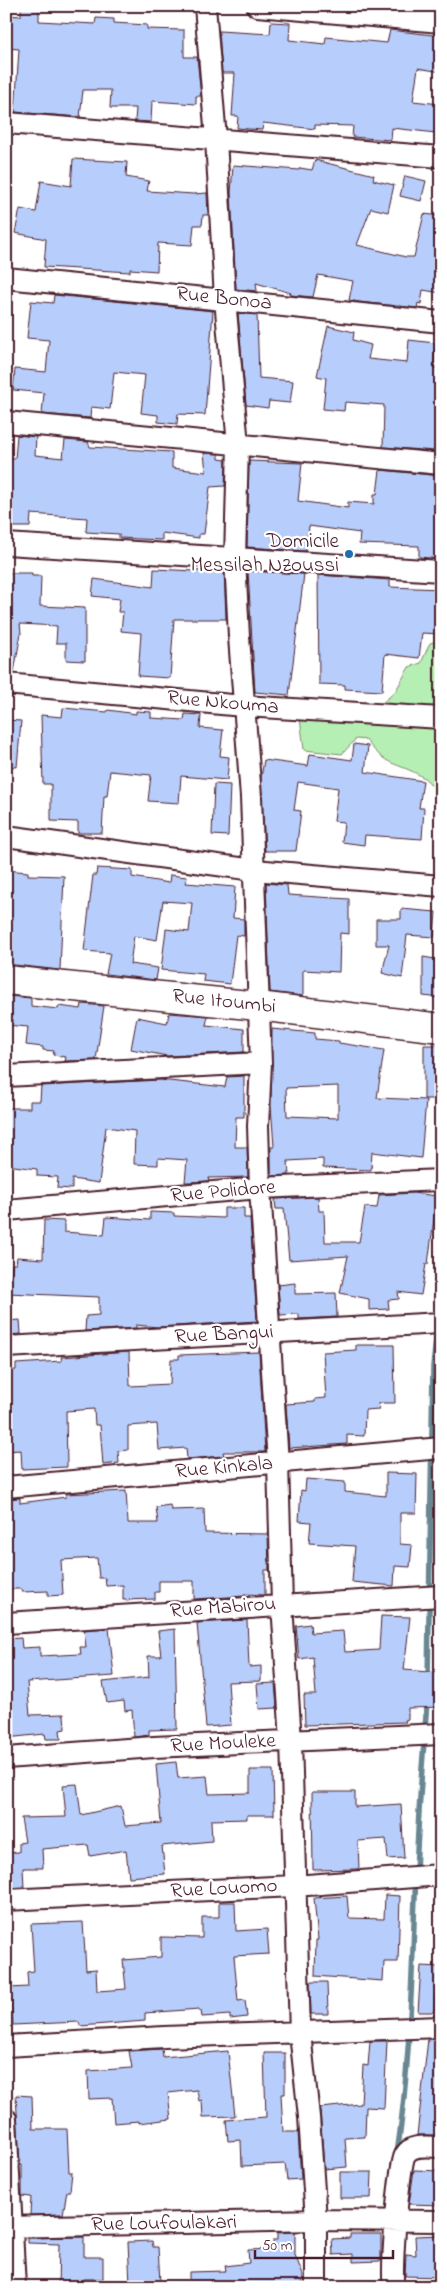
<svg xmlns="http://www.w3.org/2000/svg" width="447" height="2293" font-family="'Indie Flower',sans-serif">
  <rect width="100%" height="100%" fill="#fff"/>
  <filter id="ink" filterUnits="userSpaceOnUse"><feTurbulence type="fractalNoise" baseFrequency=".02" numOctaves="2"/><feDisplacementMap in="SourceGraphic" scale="10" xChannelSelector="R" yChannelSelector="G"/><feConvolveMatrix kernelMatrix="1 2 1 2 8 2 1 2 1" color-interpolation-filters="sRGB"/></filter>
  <g filter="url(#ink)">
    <path fill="#b6efb3" stroke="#80876f" d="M441,640V795C434,790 429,780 421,776C395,761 387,768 366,740L356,739L342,754L304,750L300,718H336L382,703L395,692L409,667L421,663L430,643Z"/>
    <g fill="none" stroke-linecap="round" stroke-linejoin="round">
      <path stroke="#688792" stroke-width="5.5" d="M428,1680L433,1366L441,1295
        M397,2154C413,2047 412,1938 418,1831C420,1788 424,1745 427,1701"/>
    </g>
    <path fill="#b7cefd" stroke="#4a1f2b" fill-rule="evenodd" d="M21,6H39V21L95,24L96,18L114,19V23L147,25V29L184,30V57H197L201,96H196V104L152,101L151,122L135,121L136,108H110L111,90H83L80,117L15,112L19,49L6,48V15L21,16Z
      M271,22L290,23L289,40L325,44L326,37L387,43L390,30L441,36V72L418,68L413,101L440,104L436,133L392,128L391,140L352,137L353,126L315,125V129L263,123L262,130L237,128L238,116H232L235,73H222L219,31L270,34Z
      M73,159L127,162L126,177L149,181L147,191L193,194L207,193L208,215H203L202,225H194L192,245L158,243L157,271L130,269V272L44,267L46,239L15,233L20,209L36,212L41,181L71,186Z
      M315,160L374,175L373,180L394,185L388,212L371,208L357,245L406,257H414L424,214L441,216V293L423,290L421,304L418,303L417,308L359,302L349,300L353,281L318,275L313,297L290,295L291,293L256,283L257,291L236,289L231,193L233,165L299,170L300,168L312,170Z
      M405,176L426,181L421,201L400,196Z
      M54,295L213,311L205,415L178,414L177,424L158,422V415L141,413L145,375L114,372L110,409L91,407L90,418L42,414L44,393L13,390L15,369L46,372L49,340L27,338L31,301L53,303Z
      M238,313L257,315L259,378L293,381L290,403L269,401L268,408L246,405Z
      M328,326L354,332L353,340L371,345L368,359L407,363L409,340L435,343L434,368H441V413H437L435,451L383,447L384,405L345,402L344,411L323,409L326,378L317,376Z
      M17,435L36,437L35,455L63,458L65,440L88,442L90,447L172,452V468L206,472L204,453L219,454V459L226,460L225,486L210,487L204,534H199V538L162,533V540L119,538V534L86,532L87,518L31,514L30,527H6V458L15,459Z
      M249,461L302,463L298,501L348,508V502L374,504V494H377L380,470L441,476V559L419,557V546L359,544L360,533L309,526L306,551L247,547Z
      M154,569L195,571L224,569L226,619H174L170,678L138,676L141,633L121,631L123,612H118L120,599L92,596L94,579L153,587Z
      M248,571L304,574L289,695L255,692Z
      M6,573H32V576H41L40,606L85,608V661L66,660V643H56L57,626L20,624L21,633L14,672L6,671Z
      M318,575L390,580V587L441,589V634L422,633L419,658L385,654L382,691L345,689V685L319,684Z
      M63,708L107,712L108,710L136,714V711L151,712V718L184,720L185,714L201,715L200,728L223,730L220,756L229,757L227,780L181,776L179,803L148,801L151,775L110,771L107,796H104L102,833H78V822L51,821V784H43L41,715L62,717Z
      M6,720L21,721L17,767L6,766Z
      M354,744L368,746L365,772L423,781L419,808H424L422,839L365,835L364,845L342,842L344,822L334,821L338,788L298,782L294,810L301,811L296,851H265L261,778L264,760L308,766L310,754L352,760Z
      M214,784L230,785L228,836L212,835Z
      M97,868L132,870V877L169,883L170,875L187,877L186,883L235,887L233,918L244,919V936L236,935L230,984L203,981L204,974L161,970L166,929L189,932L192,903L163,901L157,940L134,936L130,964L158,968L156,980L106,974L110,953L84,951L93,875H96Z
      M6,870L28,872V875L64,876L60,970L6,964Z
      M266,883L287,885L288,895L349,899V934L340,933L339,972L303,970V996L270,992Z
      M401,909L436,912L434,937L407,935L402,978L382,973L389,945H376V919H401Z
      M423,957L441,960V998L423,996Z
      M6,996L31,998V1006L58,1009L59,1006L81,1009L82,1004L104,1006L96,1060L65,1061L66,1057L53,1055L54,1051L43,1050V1047L26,1045L28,1027L6,1025Z
      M169,1013L208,1016L206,1025L244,1029V1052L167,1056L131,1049L137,1017L167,1023Z
      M272,1029L315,1033V1039L339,1041V1043L384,1050L377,1098L426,1100L421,1158L372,1152L371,1170L323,1168V1159L288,1161L289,1175L271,1176V1147H274L271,1105ZM338,1086V1118L287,1116L286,1088Z
      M424,1045H441V1099H424Z
      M244,1076V1117H236L235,1147H247L248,1177L209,1178L208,1181L189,1182H185L187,1160L158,1158V1165L134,1164L135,1131L106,1127L99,1183L72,1179V1189L57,1188L58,1177L37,1176V1169L6,1165V1108H30V1101H40L41,1086L160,1080L225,1087L227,1077Z
      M413,1193L437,1196L428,1264H426L421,1295L398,1292L399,1299L388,1300L389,1309L369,1310V1299L340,1293L348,1256L289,1260L284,1209H276L275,1199L318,1197L319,1211H324L325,1242H359L365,1207L377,1208L379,1195Z
      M224,1208H244V1218H250L257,1321L158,1327L136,1325V1328L85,1331L86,1316L99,1315V1297L7,1293L8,1277H11L12,1264H16L17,1257L43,1259L44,1220L64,1221V1232L104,1235L106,1217L150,1220V1212L174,1213V1216L224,1218Z
      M295,1283V1294L336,1293L337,1317L299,1319V1314L280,1315L278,1285Z
      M20,1320L21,1334L6,1335V1321Z
      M356,1345H394L395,1403H378L379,1409L365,1410L364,1436L347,1435V1444L289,1448L286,1404L315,1402V1399L326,1398L323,1352L356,1350Z
      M129,1352L130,1386L170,1384L171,1359H179V1355L259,1352L265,1452H223L224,1456L187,1459L186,1448L159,1450L157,1424L128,1426V1450L118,1451L119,1463L103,1465L100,1425H95L94,1409L66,1411L67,1467L22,1469L21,1450L6,1451V1371L16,1370V1364L62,1361L61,1357Z
      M386,1473L417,1474L416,1513H400V1544L412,1545L410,1567L395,1566L394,1586L352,1582L355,1546L309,1543L311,1522L299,1521L301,1490L305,1491L306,1479L345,1482V1492L386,1496Z
      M126,1491L128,1523H158L156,1507L170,1505L171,1510L204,1509L205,1533L268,1534L269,1570H265V1595L245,1594V1596L194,1599V1581H159V1592H155V1599L123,1600V1585L106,1586L105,1578H99L97,1558L61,1560L63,1595L48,1596V1591L22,1592V1589H6V1499L20,1498V1503L66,1497V1494Z
      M381,1616L410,1617L404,1670L441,1673V1707L408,1708V1719L405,1720L406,1722L305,1725L304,1695H316L313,1657L299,1659L296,1626L310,1624L311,1633L343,1631L345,1652L379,1650Z
      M247,1620L249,1667L261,1666V1681L228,1682L231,1725L206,1727L197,1623Z
      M109,1628L114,1676L27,1682L30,1715L64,1714L65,1729L60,1730L61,1739H46L45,1734L6,1738V1696L9,1695L6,1639L21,1638L22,1648L40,1647V1656L81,1654L80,1647H86L84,1630Z
      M175,1629L177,1729L149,1730V1735L134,1737L132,1710L125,1711L124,1701L107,1703L103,1682L149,1677L148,1656H161L158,1631Z
      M275,1683L277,1708L259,1709L257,1684Z
      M176,1762L178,1778L207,1776L209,1794L250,1793V1770H273L274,1815H247V1819L211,1820L212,1841L162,1846L165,1874L129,1877L126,1850L90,1856L88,1845L42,1849L43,1868H23L24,1887L7,1888L6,1853L19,1852V1843L25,1842L21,1818L66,1817L63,1785L77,1784L81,1815L121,1806L125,1826L161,1823L156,1764Z
      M312,1792H355V1807L401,1804L404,1858L388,1859L386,1839L358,1841L359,1869L313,1870Z
      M385,1895L400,1896L398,1962H384L383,1981L315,1976L316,1940H318L314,1898L347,1896L349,1918L384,1919Z
      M219,1902H235L236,1931L267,1929L269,1954L234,1956L238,2001L245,2000L247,2017L230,2019V2015L202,2017L201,2011H199V2009L145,2013V2021L80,2026L79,2022L13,2025L10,1988L28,1987L27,1972L34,1971L31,1924L83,1922L86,1970L96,1969L97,1991L126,1989L123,1960L161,1957V1937L202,1938V1917H219Z
      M421,1966L441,1967V1996L435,1995L434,2012H418Z
      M310,1982H327L328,2014H311Z
      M428,2039H441V2135H417Z
      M370,2041H387L384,2108L366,2107L365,2137L345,2138L347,2167L324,2169L320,2108L361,2104L363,2065L368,2066Z
      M162,2049L163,2057L228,2051L235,2116L203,2117L202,2100L199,2101L197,2090L168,2093L171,2119L139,2123V2121L114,2123L112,2098L89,2099L88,2071L132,2068L129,2051Z
      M264,2053H285V2094H281L283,2132H298L301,2179L287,2180L285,2164L242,2166L241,2140L228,2141L226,2120L266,2117Z
      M16,2095L32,2096L33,2129H67L69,2172H72L70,2191H67L63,2214L30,2215L31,2197L22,2196V2165H20Z
      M414,2170L441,2171V2205L409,2204Z
      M340,2172H372L371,2198H340Z
      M295,2232V2255L303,2275L302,2287H189V2272L226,2271L225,2266L249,2263L248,2250L273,2249V2240H277V2233Z
      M350,2234H381V2261L353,2262V2254L333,2255L332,2239L350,2238Z
      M441,2235V2277L405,2276L406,2254L416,2255L415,2236Z
      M84,2237V2257H103V2279H84V2287H58L59,2244L28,2243V2238Z
      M152,2241L153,2247H158L160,2282L130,2284L128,2242Z"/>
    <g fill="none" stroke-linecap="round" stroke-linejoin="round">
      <g stroke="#4a1f2b" stroke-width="24">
        <path id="street" d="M205,6L216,139L225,299L238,445L235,558L239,637L251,797L261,1063L258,1126L260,1188L278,1463L282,1604L291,1741L300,2033L309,2117L316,2220V2287
          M257,6L441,22
          M6,123L441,157
          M6,278L441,322
          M6,422L441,464
          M6,544L441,571
          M6,684L243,706L441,718
          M6,836L254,870L441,886
          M6,1076L261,1063
          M6,1210L260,1188L441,1180
          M6,1347L441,1323
          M6,1487L441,1448
          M6,1623L441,1596
          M6,1758L154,1747L441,1734
          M6,1900L294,1886L441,1875
          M6,2046L164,2037L441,2027
          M6,2119L15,2287
          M6,2227L316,2220L441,2221
          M394,2287C390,2275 399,2166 405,2155C412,2143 429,2147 441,2147"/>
      </g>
      <g stroke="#4a1f2b" stroke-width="31">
        <path id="secondary" d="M6,980L258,1006L441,1028"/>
      </g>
      <use href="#street" stroke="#fff" stroke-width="20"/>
      <use href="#secondary" stroke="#fff" stroke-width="28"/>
    </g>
  </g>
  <circle fill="#1f6fb2" stroke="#fff" stroke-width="2" cx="349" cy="554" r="5"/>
  <g text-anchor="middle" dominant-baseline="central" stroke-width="4.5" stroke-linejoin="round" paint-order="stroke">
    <g font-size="21" fill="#4a1f2b" stroke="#fff">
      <text transform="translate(224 299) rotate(6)">Rue Bonoa</text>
      <text transform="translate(223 703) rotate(5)">Rue Nkouma</text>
      <text transform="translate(224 1002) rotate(6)">Rue Itoumbi</text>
      <text transform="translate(223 1192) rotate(-5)">Rue Polidore</text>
      <text transform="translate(224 1335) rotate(-3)">Rue Bangui</text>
      <text transform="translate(224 1468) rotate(-5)">Rue Kinkala</text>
      <text transform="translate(223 1608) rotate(-4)">Rue Mabirou</text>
      <text transform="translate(223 1744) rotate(-3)">Rue Mouleke</text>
      <text transform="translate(224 1889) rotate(-3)">Rue Louomo</text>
      <text transform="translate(164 2224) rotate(-1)">Rue Loufoulakari</text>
    </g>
    <g font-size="21" fill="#4a1f2b" stroke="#fff" text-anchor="end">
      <text x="339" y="542">Domicile<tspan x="339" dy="24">Messilah Nzoussi</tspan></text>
    </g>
  </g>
  <rect width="447" height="2293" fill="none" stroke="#fff" stroke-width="25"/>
  <rect x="12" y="12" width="422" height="2268" fill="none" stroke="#4a1f2b" stroke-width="2" filter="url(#ink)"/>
  <path d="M255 2250v8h138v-8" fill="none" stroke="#4a1f2b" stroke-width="2.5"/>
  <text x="262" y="2250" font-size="15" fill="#4a1f2b" stroke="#ffffff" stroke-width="4" paint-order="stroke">50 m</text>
</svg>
